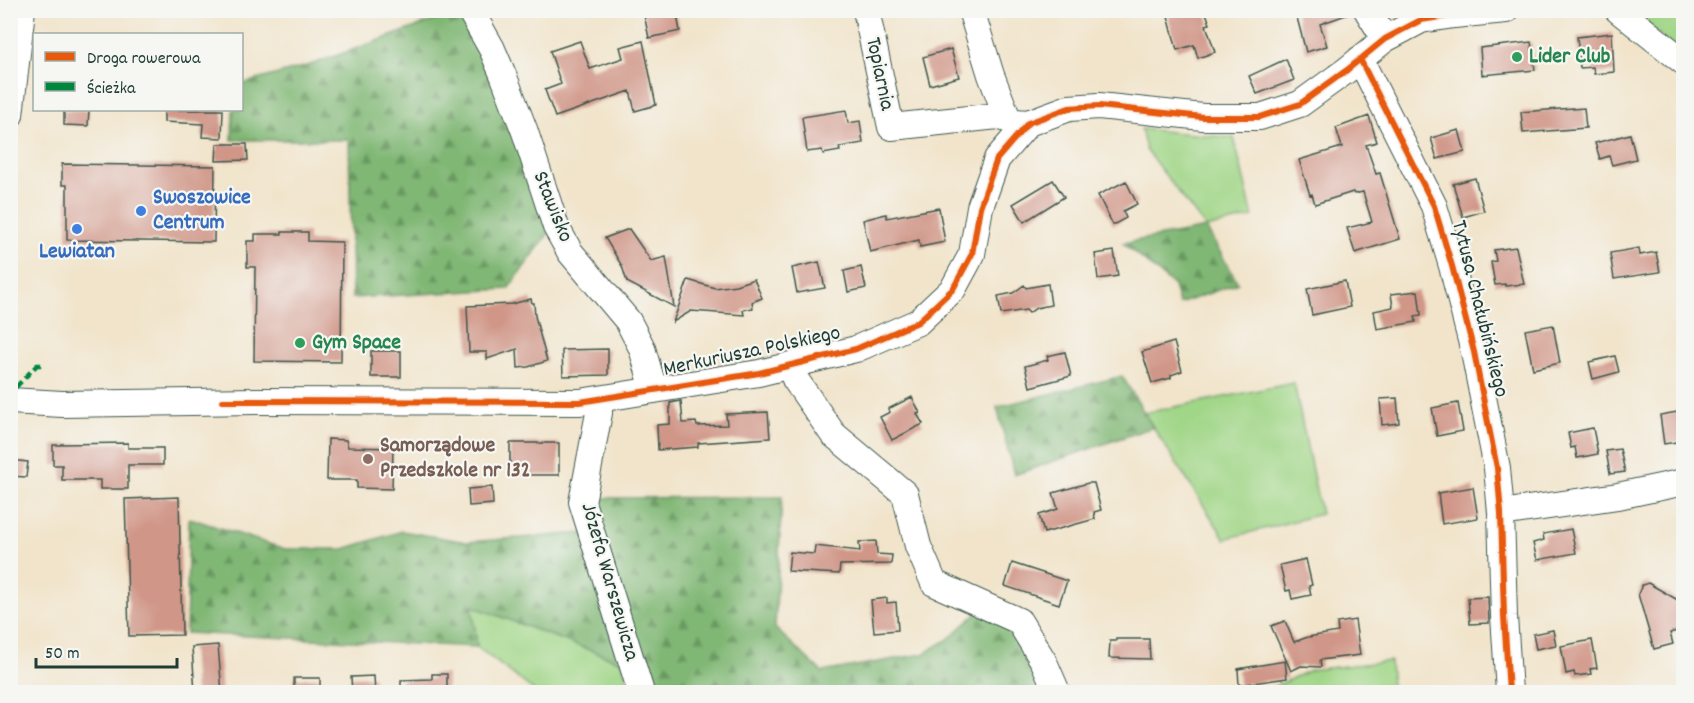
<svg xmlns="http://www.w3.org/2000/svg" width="1694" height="703" font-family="Dekko,sans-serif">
  <defs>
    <pattern id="forest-firs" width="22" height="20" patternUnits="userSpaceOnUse" patternTransform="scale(1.5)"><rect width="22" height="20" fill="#80b774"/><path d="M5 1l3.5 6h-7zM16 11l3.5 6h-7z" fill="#689660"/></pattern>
  </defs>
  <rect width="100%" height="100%" fill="#f6f6f2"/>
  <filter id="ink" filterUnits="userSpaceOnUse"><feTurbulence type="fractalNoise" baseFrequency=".0167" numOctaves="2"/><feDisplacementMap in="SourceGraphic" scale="12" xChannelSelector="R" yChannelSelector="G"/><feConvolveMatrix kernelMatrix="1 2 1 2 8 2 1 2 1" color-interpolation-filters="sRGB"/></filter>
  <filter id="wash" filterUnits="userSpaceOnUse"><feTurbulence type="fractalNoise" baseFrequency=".008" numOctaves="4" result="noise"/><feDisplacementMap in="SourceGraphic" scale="24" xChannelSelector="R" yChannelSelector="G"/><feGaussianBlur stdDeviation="1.35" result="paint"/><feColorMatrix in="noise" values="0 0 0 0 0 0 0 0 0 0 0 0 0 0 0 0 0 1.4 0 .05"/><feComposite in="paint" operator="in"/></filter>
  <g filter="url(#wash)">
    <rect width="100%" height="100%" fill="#f1e4cb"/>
    <path fill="#a0d687" stroke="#608a5e" stroke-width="1.5" d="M1683,12V55L1636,15Z
      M1141,129L1234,138L1253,217L1206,228L1146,150Z
      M1294,383L1321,514L1225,539L1144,413Z
      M472,606L622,662L631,692H536L477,647Z
      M1390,661L1392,692H1263L1310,670Z"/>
    <path fill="url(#forest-firs)" stroke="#507a54" stroke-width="1.5" d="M461,11L481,40L549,233L508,289L352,298L349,140H232L233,110H242V84L310,65Z
      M1206,228L1238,283L1179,304L1174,286L1123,243Z
      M1122,376L1153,427L1014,475L997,407Z
      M782,497L775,628L822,672L923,654L947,640L983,608L1014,625L1050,692H780L647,686L589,498Z
      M189,518L285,549H344L402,531L467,542L583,533L622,662L472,606L477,647L186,633Z"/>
    <g id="blocks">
      <path fill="#d09688" d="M643,10H676L680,31L649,38Z
        M1183,10H1205L1210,24L1206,25L1215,52L1198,58L1194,45L1177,50L1168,16Z
        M1295,10H1352V13L1320,24L1327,46L1306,52Z
        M1612,33L1614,72L1594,74L1593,67L1580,68L1577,37Z
        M580,41L590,69L623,58L620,47L643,41L656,105L635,111L630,91L555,117L545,90L561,84L550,51Z
        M1531,42L1535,70L1482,75L1480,48Z
        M951,49L959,77L930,85L923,57Z
        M1286,59L1294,80L1257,94L1249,76Z
        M1573,108V109L1584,108L1586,128L1523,133L1521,112Z
        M64,110H89L88,126L64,125Z
        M164,110H223L222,138L202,137L203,124L164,122Z
        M846,110L848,123L860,121L863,143L839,147L840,151L823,154L822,150L807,152L802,117Z
        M1369,116L1377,142L1366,145L1376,174L1380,173L1400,239L1355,253L1347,228L1372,222L1363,192L1354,194L1353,192L1315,204L1312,194L1310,195L1299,160L1342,147L1336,128Z
        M1459,130L1465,152L1437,159L1431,138Z
        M1630,134L1636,159L1612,165L1609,156L1600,159L1595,143Z
        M217,144H247L248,160L216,161Z
        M62,164L215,166L214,242L67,240V185H62Z
        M1475,178L1484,211L1463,217L1453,184Z
        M1053,180L1064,197L1024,222L1013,204Z
        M1126,181L1137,204L1123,211L1126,218L1113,225L1098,195Z
        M939,208L945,242L920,247L919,240L870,252L863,220L886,214L887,218Z
        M629,229L651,261L666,257L674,307L627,282L622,266L605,238Z
        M282,232H308V241L342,242L341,362L254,361L255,267H247V241H255V234H282Z
        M1516,247L1524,284L1505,286V284L1495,285L1491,262L1496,261L1494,250Z
        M1639,248L1640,255L1656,252L1660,272L1614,279L1610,253Z
        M1114,251L1118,276L1098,279L1095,254Z
        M819,262L825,288L797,293L792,268Z
        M861,267L866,288L848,292L844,271Z
        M754,279L762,298L752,302L753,308L743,310L744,315L691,311L673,322L688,280L715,288L736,285Z
        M1345,281L1350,307L1312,315L1307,289Z
        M1048,284L1051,305L1036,308L1029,313L1026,310L1001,314L998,296L1013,293L1024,285L1026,288Z
        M1418,291L1421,315L1415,316L1416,322L1377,329L1374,311L1393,307L1391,294Z
        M531,299L532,303H534L535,316L547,361L528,367L518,368L517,349L487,359V352H469L467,306L512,304Z
        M1553,325L1560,363L1533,369L1525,330Z
        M1174,342L1182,371L1171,375V378L1152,383L1142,352Z
        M608,349V375L563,376L562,350Z
        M371,351H401V377H371Z
        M1065,352L1071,376L1030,387L1025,366L1048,360L1047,356Z
        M1615,356L1619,372L1593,379L1589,362Z
        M912,397L920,413L917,414L923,424L892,440L880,417L890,412L888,409Z
        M1397,398L1399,423L1382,425L1380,399Z
        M681,401L683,423L696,422L697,426L727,425L726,414L768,412L770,438L698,443V447L658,450L657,425L670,424V403Z
        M1458,403L1463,431L1437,436L1432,408Z
        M1683,411V441L1664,444L1660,415Z
        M1593,428L1598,454L1577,458L1575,447L1571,448L1568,433Z
        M328,439L346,440L348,447L393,448L392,489L357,488V480H327Z
        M128,443V448H163V465H128V489H100V480H62V465H53V445H61V444Z
        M510,443H559V475H510Z
        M1620,449L1625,472L1610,474L1606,451Z
        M10,460L28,462L26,477L10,476Z
        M1088,483H1094L1101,510L1094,512L1095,519L1044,533L1039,515L1058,509L1053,493Z
        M492,487L493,504L469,506L468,489Z
        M1473,487L1478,518L1442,524L1438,493Z
        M179,497L182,635L129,636L125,499Z
        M1571,529L1576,553L1537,560L1533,543L1544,540L1543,534Z
        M876,541L877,554L892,555L891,564L840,565L839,574L788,571L790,552L814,554L815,546L860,551L859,542Z
        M1306,559L1312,585L1309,586L1311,595L1292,599L1290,590L1286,591L1280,565Z
        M1012,563L1067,581L1059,604L1005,586Z
        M1648,583L1683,603V629L1670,633L1673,644L1654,649L1638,594L1642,585Z
        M1488,597L1489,623L1470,624L1468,598Z
        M887,598V603L896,602L898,630L874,632L871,600Z
        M1355,620L1360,655L1320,660L1321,667L1301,666L1291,671L1271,626L1285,621L1294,642L1308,637L1338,632L1337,623Z
        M1553,630L1556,645L1536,649L1533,634Z
        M1116,639H1149L1150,659L1109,658L1110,641H1116Z
        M1592,640L1597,668L1590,669L1591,674L1575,676L1574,672L1566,674L1561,646Z
        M218,645L222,693H195L192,647Z
        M1285,661L1287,678L1239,685L1238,669Z
        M432,674H447V693H401V680L432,679Z
        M374,676L375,693H352L351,677Z
        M294,678H320V693H294Z"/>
    </g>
  </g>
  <g filter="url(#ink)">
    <use href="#blocks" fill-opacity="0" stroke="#3e564b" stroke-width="1.5"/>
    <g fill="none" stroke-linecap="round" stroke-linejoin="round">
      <g stroke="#3e564b" stroke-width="28">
        <path id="minor" d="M470,10L492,49L504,77L525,132L556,227L570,252L628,321L642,348L654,390
          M866,10L891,127L998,116L1015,122L1028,123
          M971,10L991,75L1008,119
          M1367,10L1385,39
          M1618,10L1684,62
          M1360,59L1434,206L1452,266L1474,352L1497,468L1501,513L1504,616L1509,692
          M10,115L22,10
          M790,365L795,379L833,434L905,494L918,546L934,583L1019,621L1044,662L1057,692
          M599,399V413L582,502L640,689L639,692
          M10,401L62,404L255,401L580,402L759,373L856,349L918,322L953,289L972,254L980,207L997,159L1028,123L1069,108L1099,106L1203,117H1260L1300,104L1347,70L1385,39L1421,20L1454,15L1506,10
          M1501,513L1618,496L1684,482"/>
      </g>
      <use href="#minor" stroke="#fff" stroke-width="26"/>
      <path stroke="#00873e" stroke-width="4.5" stroke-dasharray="9 4.5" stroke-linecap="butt" d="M15,388L37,365H42"/>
      <g stroke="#f6f6f2" stroke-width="10">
        <path id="cycleway" d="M1360,59L1434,206L1452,266L1474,352L1497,468L1501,513L1504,616L1509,692
          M223,401L580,402L759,373L856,349L918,322L953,289L972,254L980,207L997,159L1028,123L1069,108L1099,106L1203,117H1260L1300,104L1347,70L1385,39L1421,20L1454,15L1506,10"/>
      </g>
      <use href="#cycleway" stroke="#e8590c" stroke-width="6"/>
    </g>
  </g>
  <g fill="#2e9e5b" stroke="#f6f6f2" stroke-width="2">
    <circle cx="1517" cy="57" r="6"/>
    <circle cx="300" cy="343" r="6"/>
  </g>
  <g fill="#3f7fe0" stroke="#f6f6f2" stroke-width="2">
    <circle cx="141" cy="211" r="6"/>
    <circle cx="77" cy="229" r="6"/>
  </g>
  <circle fill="#8d6e63" stroke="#f6f6f2" stroke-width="2" cx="368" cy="459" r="6"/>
  <g text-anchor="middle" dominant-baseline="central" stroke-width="4.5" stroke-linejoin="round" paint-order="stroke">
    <g font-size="22" font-weight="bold" fill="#27864d" stroke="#f6f6f2" text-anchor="start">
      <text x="1529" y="57">Lider Club</text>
      <text x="312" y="343">Gym Space</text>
    </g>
    <g font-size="22" fill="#1f3d34" stroke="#f6f6f2">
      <text transform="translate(879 74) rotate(78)">Topiarnia</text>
      <text transform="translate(552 207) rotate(68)">Stawisko</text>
      <text transform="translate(1479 309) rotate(76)">Tytusa Chałubińskiego</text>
      <text transform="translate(752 352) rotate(-12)">Merkuriusza Polskiego</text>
      <text transform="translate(609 582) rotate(74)">Józefa Warszewicza</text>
    </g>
    <g font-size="22" font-weight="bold" fill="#366cbe" stroke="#f6f6f2" text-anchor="start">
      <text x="153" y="198">Swoszowice<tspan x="153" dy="25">Centrum</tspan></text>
      <text x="77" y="252" text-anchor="middle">Lewiatan</text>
    </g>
    <g font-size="22" font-weight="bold" fill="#785e54" stroke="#f6f6f2" text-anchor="start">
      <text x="380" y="446">Samorządowe<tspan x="380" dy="25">Przedszkole nr 132</tspan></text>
    </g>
  </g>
  <rect width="1694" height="703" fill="none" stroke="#f6f6f2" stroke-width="36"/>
  <rect x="33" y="33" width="210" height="78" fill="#f6f6f2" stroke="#a0aca6" stroke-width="1.5"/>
  <rect x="45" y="52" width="30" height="9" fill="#e8590c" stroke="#a0aca6" stroke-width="1.5"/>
  <text x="87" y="63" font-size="18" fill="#1f3d34">Droga rowerowa</text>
  <rect x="45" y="82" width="30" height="9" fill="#00873e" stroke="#a0aca6" stroke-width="1.5"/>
  <text x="87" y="93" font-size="18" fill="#1f3d34">Ścieżka</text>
  <path d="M36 658v9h141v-9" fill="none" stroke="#1f3d34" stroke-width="3"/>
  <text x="45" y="658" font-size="18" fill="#1f3d34" stroke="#f6f6f2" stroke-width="4.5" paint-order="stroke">50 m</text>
</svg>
